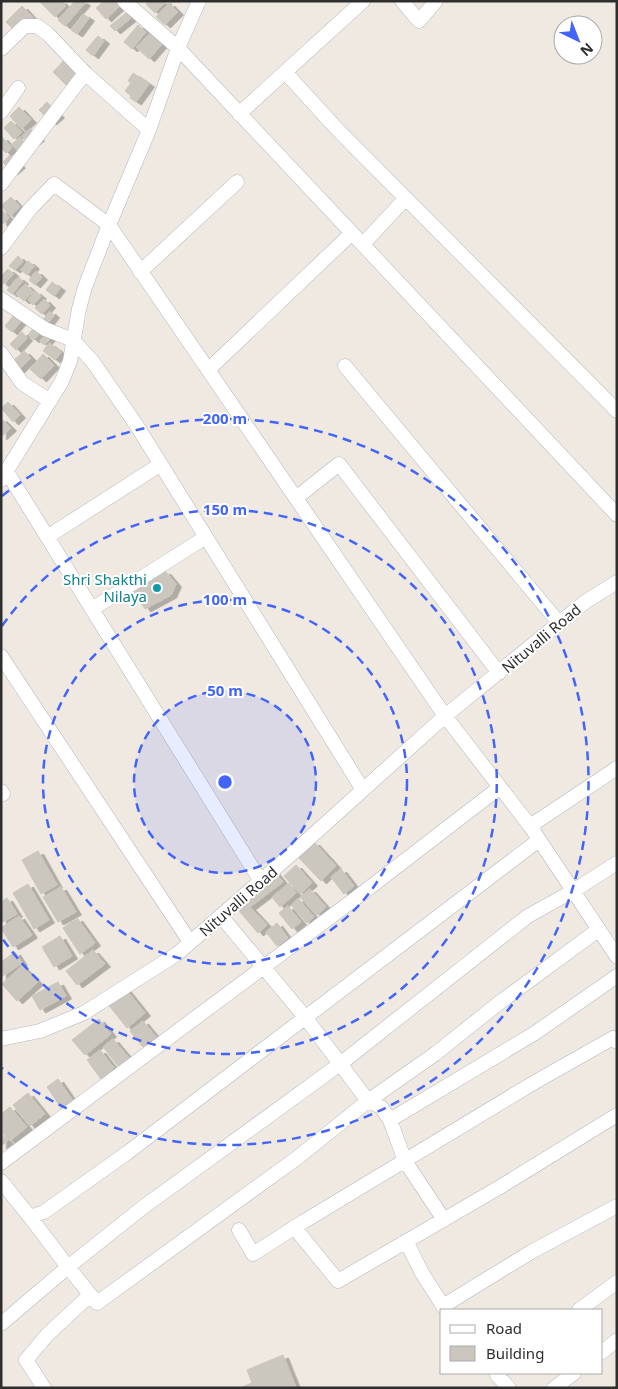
<svg xmlns="http://www.w3.org/2000/svg" width="618" height="1389" font-family="'Noto Sans',sans-serif">
  <defs>
    <filter id="shadow"><feDropShadow dx="5.5" dy="3" stdDeviation="0" flood-color="#0004"/></filter>
  </defs>
  <rect width="100%" height="100%" fill="#efe9e1"/>
  <path fill="#cbc7bf" stroke="#cbc5ba" filter="url(#shadow)" d="M39,1H61L66,6L55,17Z
    M75,1H83L85,3L65,26L58,20Z
    M104,1H115L120,6L106,19L96,8Z
    M149,1H166V2L155,13L146,4Z
    M169,3L178,12L165,25L156,17Z
    M22,6L33,18L17,33L6,22Z
    M126,13L131,18L115,31L110,26Z
    M83,14L89,18L77,34L71,30Z
    M138,25L146,32L132,49L124,42Z
    M150,33L162,44L149,59L136,47Z
    M98,36L104,41L93,56L86,50Z
    M71,53L85,65L66,85L53,72Z
    M133,73L149,84L136,102L130,98L131,96L125,91L131,83L128,81Z
    M47,102L59,115L51,122L39,110Z
    M19,107L31,120L21,129L10,116Z
    M11,121L22,132L14,139L4,128Z
    M30,128L39,138L30,145L22,136Z
    M2,137L12,148L6,153L1,148Z
    M20,137L28,147L20,154L12,144Z
    M10,155L20,165L12,172L3,162Z
    M11,197L20,207L10,216L1,206Z
    M1,209L9,218L3,224L1,222Z
    M18,256L23,261L15,270L9,266Z
    M28,261L34,266L27,275L21,270Z
    M8,269L14,274L4,284L1,282V276Z
    M36,271L42,277L35,285L29,280Z
    M18,277L23,281L12,294L7,290Z
    M52,282L60,288L54,296L46,290Z
    M25,284L33,291L24,301L16,294Z
    M35,291L41,296L33,305L28,300Z
    M44,299L50,305L42,314L35,308Z
    M19,309L26,315L12,332L5,326Z
    M50,311L54,315L48,323L43,320Z
    M37,324L43,329L34,340L28,335Z
    M50,330L54,333L44,345L40,341Z
    M22,332L27,338L16,350L10,344Z
    M49,343L61,352L55,360L43,351Z
    M24,351L31,358L19,370L12,362Z
    M43,354L54,365L41,379L30,369Z
    M8,402L20,415L13,422L1,408Z
    M1,418L11,428L1,437Z
    M165,571L176,584L171,595L145,609L134,592Z
    M314,842L336,866L321,881L298,857Z
    M38,851L57,885L41,894L22,860Z
    M296,865L312,883L300,894L284,876Z
    M341,869L354,886L344,894L331,877Z
    M274,871L283,882L250,907L267,925L258,933L234,905Z
    M289,883L296,893L280,907L272,897Z
    M28,884L49,920L34,929L13,893Z
    M61,887L76,912L58,922L43,897Z
    M310,889L326,907L317,915L300,897Z
    M7,898L17,914L1,923V902Z
    M298,898L314,917L307,923L291,905Z
    M288,906L301,922L292,929L279,913Z
    M19,916L32,935L13,947L1,928Z
    M77,918L95,943L80,954L63,928Z
    M277,923L288,938L277,946L266,932Z
    M60,936L72,956L54,967L42,947Z
    M93,950L105,964L77,985L66,971Z
    M15,952L22,963L1,977V962Z
    M22,966L38,982L17,1001L2,984Z
    M58,982L66,996L40,1010L32,996Z
    M125,988L145,1013L127,1028L107,1003Z
    M99,1019L111,1034L85,1055L72,1040Z
    M143,1021L156,1037L143,1047L130,1031Z
    M113,1039L129,1058L118,1066L103,1047Z
    M100,1050L114,1068L101,1079L87,1060Z
    M58,1079L73,1101L62,1109L47,1087Z
    M28,1093L45,1114L30,1126L13,1105Z
    M10,1107L27,1127L10,1141L1,1131V1114Z
    M1,1133L8,1141L1,1146Z
    M283,1355L296,1388H240L252,1383L247,1370Z"/>
  <g fill="none" stroke-linecap="round" stroke-linejoin="round">
    <g stroke="#b4b7c1" stroke-width="15">
      <path id="minor" d="M124,1L178,48L617,515
        M402,1L419,21L436,1
        M1,49L25,26H37L48,34L85,73L149,130
        M285,72L336,128L617,411
        M1,112L18,88
        M239,114L363,1
        M1,184L85,73
        M363,244L406,198
        M1,248L30,209L54,184L109,225L445,716L530,826L617,957
        M140,272L237,182
        M1,299L45,329L73,340L93,362L137,426L363,790
        M1,353L22,383L50,401
        M345,366L559,623
        M208,370L352,233
        M1,472H7L260,880
        M1,480L62,381L70,361L79,309L85,287L109,225L149,130L178,48L199,1
        M296,498L339,464L499,673
        M47,537L161,464
        M92,609L206,537
        M1,656L190,942
        M1,791L3,794
        M530,826L617,768
        M221,916L305,1017L368,1101L381,1107L390,1120L535,1033L617,976
        M1,1039L40,1031L84,1013L177,954L304,843L445,716L585,602L617,582
        M390,1120L405,1161L444,1220
        M1,1163L356,898L499,788
        M1,1181L30,1217L44,1212L127,1153L539,840
        M30,1217L68,1267L142,1208L340,1064L528,916L573,891L617,863
        M294,1227L338,1281L500,1187L617,1115
        M239,1230L253,1254L303,1222L535,1082L613,1038L617,1042
        M406,1241L422,1273L443,1306
        M446,1310L443,1306L531,1252L617,1206
        M579,1310L617,1282
        M1,1324L68,1267L97,1303L297,1158L368,1101L435,1054L499,1003L598,930
        M602,1352L617,1340
        M500,1373L497,1375L509,1388
        M44,1388L26,1360L47,1335L90,1295
        M554,1388L574,1373"/>
    </g>
    <use href="#minor" stroke="#fff" stroke-width="14"/>
  </g>
  <circle cx="225" cy="782" r="91" fill="#4264fb" fill-opacity=".12"/>
  <g fill="none" stroke="#4264fb" stroke-width="2.5" stroke-dasharray="9 6">
    <circle cx="225" cy="782" r="91"/>
    <circle cx="225" cy="782" r="182"/>
    <path d="M2 626A272 272 0 1 1 2 938"/>
    <path d="M2 496A363 363 0 1 1 2 1068"/>
  </g>
  <circle fill="#0f9aa8" stroke="#fff" stroke-width="2" cx="157" cy="588" r="5"/>
  <g text-anchor="middle" dominant-baseline="central" stroke-width="4" stroke-linejoin="round" paint-order="stroke">
    <g font-size="15" fill="#0d838f" stroke="#fff" text-anchor="end">
      <text x="147" y="579">Shri Shakthi<tspan x="147" dy="17">Nilaya</tspan></text>
    </g>
    <g font-size="15" fill="#2e2e2e" stroke="#fff">
      <text transform="translate(541 638) rotate(-40)">Nituvalli Road</text>
      <text transform="translate(238 901) rotate(-41)">Nituvalli Road</text>
    </g>
  </g>
  <circle cx="225" cy="782" r="8" fill="#4264fb" stroke="#fff" stroke-width="2.5"/>
  <g font-size="15" text-anchor="middle" font-weight="bold" fill="#4264fb" stroke="#fff" stroke-width="4" stroke-linejoin="round" paint-order="stroke">
    <text x="225" y="424">200 m</text>
    <text x="225" y="515">150 m</text>
    <text x="225" y="605">100 m</text>
    <text x="225" y="696">50 m</text>
  </g>
  <rect width="618" height="1389" fill="none" stroke="#2e2e2e" stroke-width="5"/>
  <rect x="440" y="1309" width="162" height="65" fill="#ffffff" stroke="#ababab"/>
  <rect x="450" y="1325" width="25" height="8" fill="#ffffff" stroke="#ababab"/>
  <text x="486" y="1334" font-size="15" fill="#2e2e2e">Road</text>
  <rect x="450" y="1346" width="25" height="15" fill="#cbc7bf" stroke="#ababab"/>
  <text x="486" y="1359" font-size="15" fill="#2e2e2e">Building</text>
  <g transform="translate(578 40) rotate(137)"><circle r="24" fill="#ffffff" stroke="#ababab"/>
  <path d="M0-4L9 19L0 12L-9 19Z" fill="#4264fb"/>
  <text y="-8" font-size="14" font-weight="bold" text-anchor="middle" fill="#2e2e2e">N</text>
  </g>
</svg>
